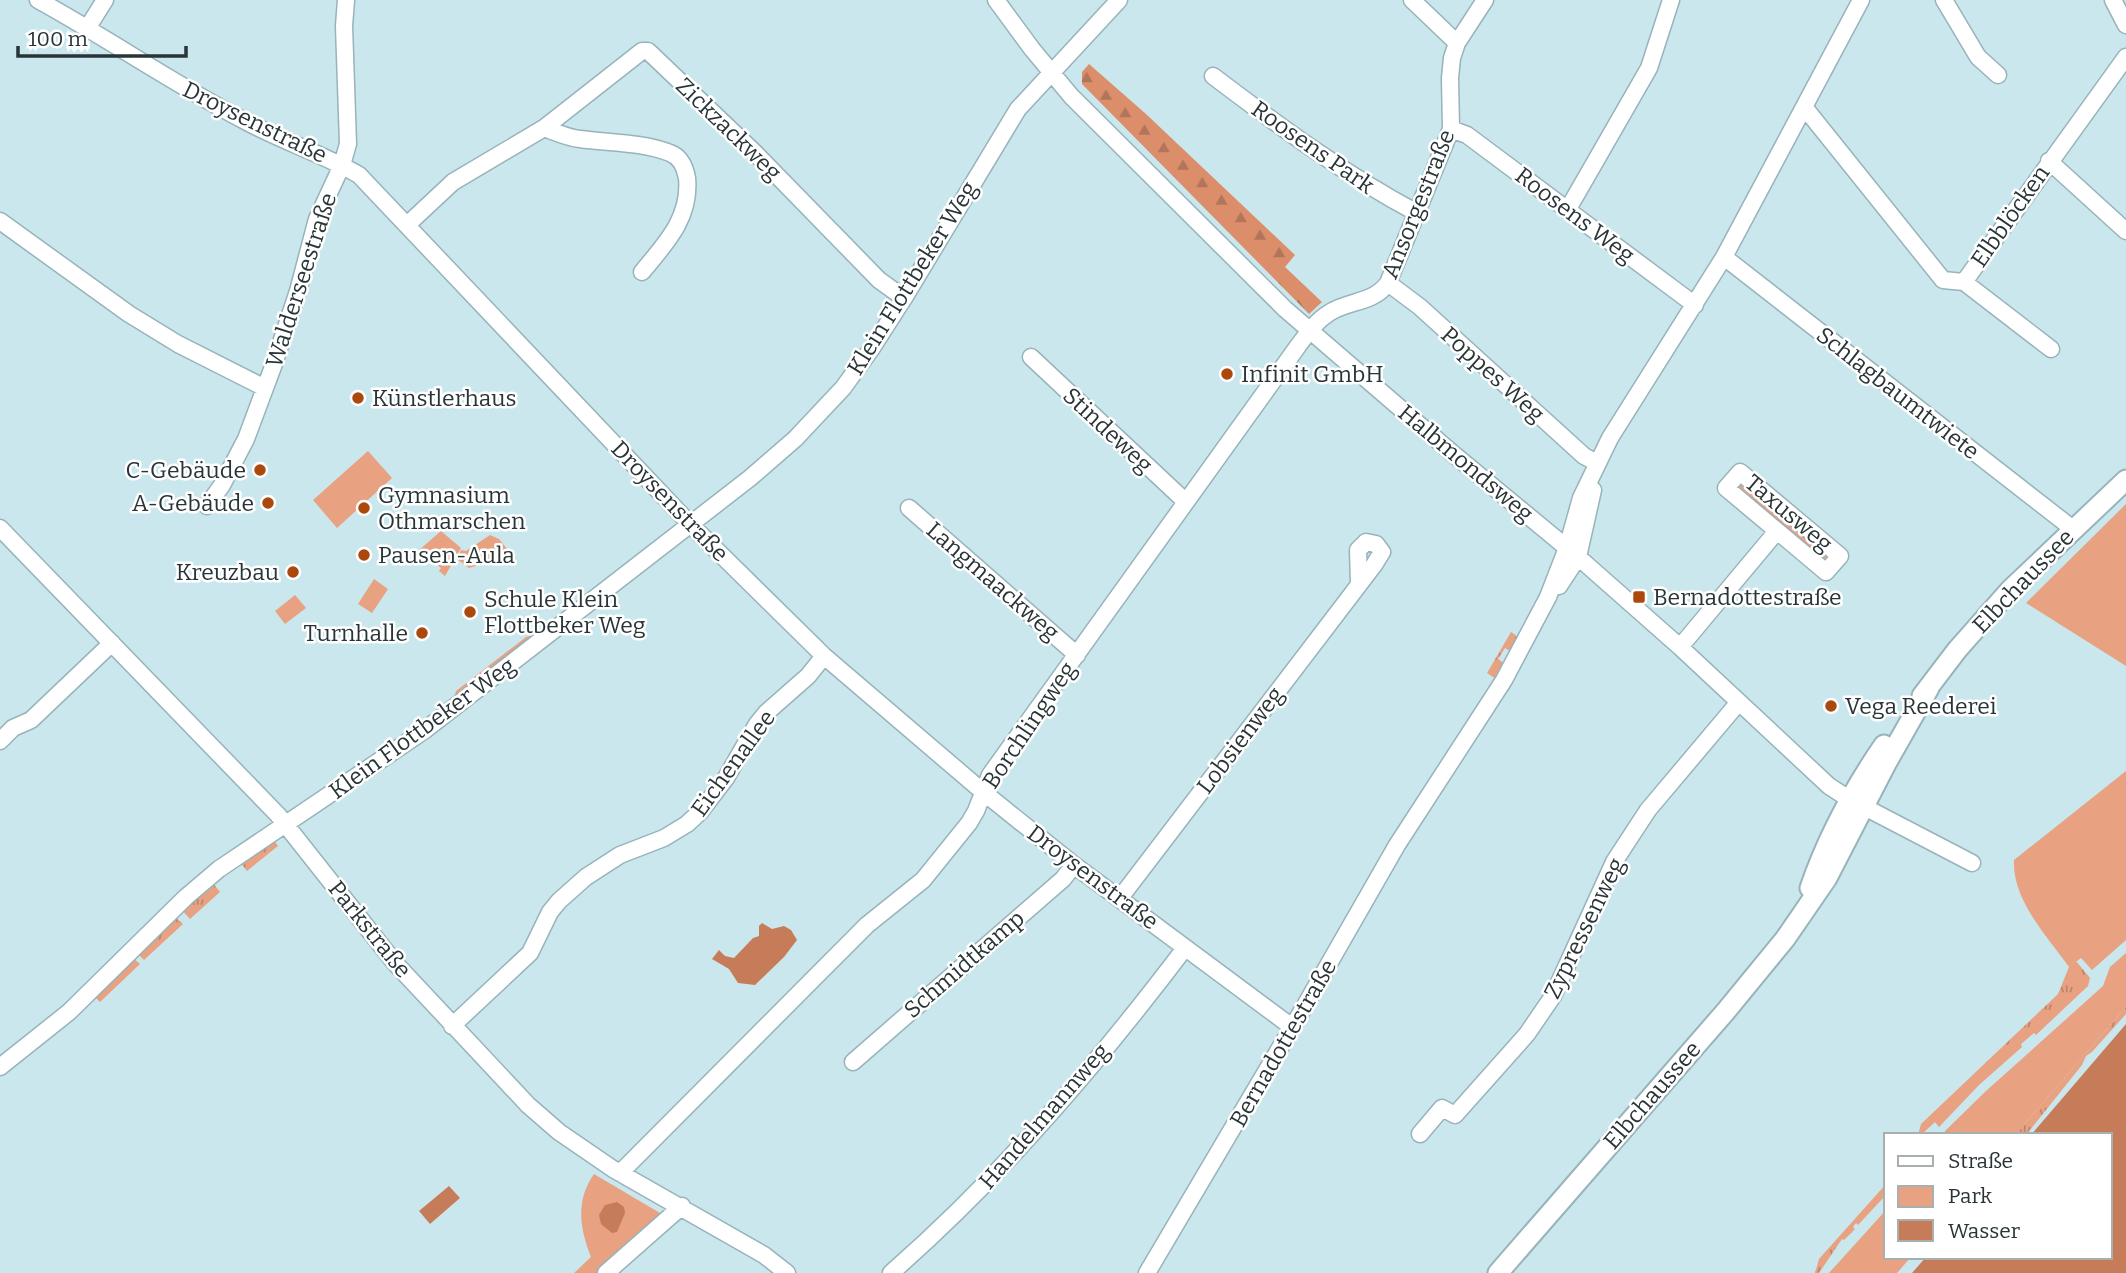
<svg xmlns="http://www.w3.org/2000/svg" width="2126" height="1273" font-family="Bitter,serif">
  <defs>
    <pattern id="grass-tufts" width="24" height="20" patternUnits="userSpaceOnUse" patternTransform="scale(1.75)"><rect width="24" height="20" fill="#e8a181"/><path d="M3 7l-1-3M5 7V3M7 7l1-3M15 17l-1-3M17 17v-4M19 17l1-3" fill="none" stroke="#bc846a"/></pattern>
    <pattern id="forest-firs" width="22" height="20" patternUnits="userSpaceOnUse" patternTransform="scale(1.75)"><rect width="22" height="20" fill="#dc8e6b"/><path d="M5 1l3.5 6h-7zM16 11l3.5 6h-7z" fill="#b27559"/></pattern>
  </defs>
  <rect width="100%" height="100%" fill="#cae7ee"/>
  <path fill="url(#grass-tufts)" d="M1738,481L1831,555L1824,564L1737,491L1735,484Z
    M1511,632L1518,637L1513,653L1505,648L1498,659L1507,665L1496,679L1487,673Z
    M533,635L534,639L458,697L455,695L456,691L526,637Z
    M273,839L278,846L247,871L240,862Z
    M212,882L220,892L190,919L181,909Z
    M174,916L183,924L144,960L138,954Z
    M133,958L140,964L100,1002L94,996Z
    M2076,961L2090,978L2088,986L2036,1035L2034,1033L2021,1044L2022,1047L1979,1085L1939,1127L1935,1122L1921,1135H1918L1921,1124L2058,994L2069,967Z
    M2126,1007V1014L2092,1052L2086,1056L2082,1065L2026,1135H2015Z
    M1886,1184V1195L1858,1225L1856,1223L1853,1227L1855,1229L1844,1240L1842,1239L1819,1273H1815L1819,1259Z"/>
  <path fill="url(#forest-firs)" d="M1089,64L1146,114L1295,255L1285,267L1322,302L1309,314L1082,84V72Z"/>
  <path fill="#e8a181" d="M368,451L392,478L337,528L313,500Z
    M2126,504V666L2026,603Z
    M441,531L461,548L445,576L439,571L441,568L434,562L435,560L426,554L421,557L418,551Z
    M490,535L499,539L512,555L469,568L457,559L461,550L466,551Z
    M374,579L388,589L372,613L358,604Z
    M295,595L306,608L285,624L275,611Z
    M2126,771V940L2092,970L2081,958L2069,967C2047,936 2012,900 2014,860Z
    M2126,953V1007L2015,1135H1945V1131L1986,1091L2103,986L2110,967Z
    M594,1174L665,1216L599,1273H574L591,1257C580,1229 575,1201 594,1174Z
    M1886,1210V1257H1911L1897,1273H1829Z"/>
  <path fill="#c77c59" d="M762,923L772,929L784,926L791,930L797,940L784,957L755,985L738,983L729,969L712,959L719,950L725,956L734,958L753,938L759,936V926Z
    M2126,1024V1273H1912L1926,1257H2110V1135H2031Z
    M449,1186L460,1198L430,1224L419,1211Z
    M617,1202L624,1207L625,1213L617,1232L612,1233L601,1224L599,1215L605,1205Z"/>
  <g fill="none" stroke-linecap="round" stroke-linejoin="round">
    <g stroke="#98b3ba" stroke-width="19">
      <path id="minor" d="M38,0C109,39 175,85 247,122C284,142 323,154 359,175L691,525L824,656L982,791L1074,865L1292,1027
        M996,0L1032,49L1071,96L1285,309L1451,452L1578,557L1680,647L1829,786L1849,799L1972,863
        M1412,0L1457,43
        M1944,0L1978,57L1998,75
        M2113,0L2126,25
        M88,27L105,0
        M1213,76C1279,126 1344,174 1417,213
        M1805,108L1943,280L1964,282L2126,57
        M544,128C555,132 568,138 580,139C609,143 642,142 670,153C681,157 685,167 687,178C691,218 665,244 642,272
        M1451,129L1467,135L1695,305
        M2049,161L2126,231
        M1568,209L1649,68L1671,0
        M0,221L129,314L178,344L265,388
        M407,225L453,182L544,128L642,51H648L755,153L879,280L904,298
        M1724,257L2073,529
        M1964,282L2051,349
        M1388,283L1420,307L1584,456L1597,463
        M1031,357L1186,502
        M1740,472L1840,556L1826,572L1726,488Z
        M207,506L222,485L246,439L274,364L298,291L317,219L342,165L348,144L344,26L346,0
        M909,508L1077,655
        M0,528L278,815L395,963L528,1105L559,1132L613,1169L764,1255L787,1273
        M1559,586L1578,557L1593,490
        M1680,647L1777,531
        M0,741L13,728L31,720L112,643
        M1120,898L1374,565L1382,552L1376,544L1366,542L1358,550L1359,583
        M452,1026L530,953L550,912L559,901L586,877L620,855L664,838L687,824L700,812L726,778L757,724L766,713L808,676L824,656
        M853,1062L1063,879L1074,865
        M0,1067L69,1012L186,897L219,869L425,730L750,478L795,439L843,388L872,348L904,298L1018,109L1119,0
        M1420,1134L1442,1108L1455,1115L1527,1034L1553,996L1614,862L1648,810L1739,702
        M620,1173L867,925L923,880L969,823L976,811L990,775L1298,346C1307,334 1316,321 1329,313C1348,300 1373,304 1388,283L1451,129L1450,78L1452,58L1457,43L1485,0
        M606,1273L682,1206
        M891,1273C1001,1177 1097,1064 1185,948
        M1147,1273L1303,1009L1397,845L1504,680L1548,597L1567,548L1581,498L1610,438L1724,257L1861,0"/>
    </g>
    <g stroke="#98b3ba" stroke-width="23">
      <path id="major" d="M1922,696L1957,650L2010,590L2126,480
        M1810,888C1828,836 1853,790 1884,745
        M1498,1273L1726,1011L1785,939L1827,878L1887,762L1929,688"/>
    </g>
    <use href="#minor" stroke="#fff" stroke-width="16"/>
    <use href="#major" stroke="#fff" stroke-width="19"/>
  </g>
  <g fill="#ab480c" stroke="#fff" stroke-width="2.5">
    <circle cx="1227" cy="374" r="7"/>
    <circle cx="358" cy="398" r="7"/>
    <circle cx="260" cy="470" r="7"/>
    <circle cx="268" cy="503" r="7"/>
    <circle cx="364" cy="508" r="7"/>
    <circle cx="364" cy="555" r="7"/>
    <circle cx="293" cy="572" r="7"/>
    <rect x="1632" y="590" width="14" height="14" rx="3.5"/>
    <circle cx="470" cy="612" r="7"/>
    <circle cx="422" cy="633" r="7"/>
    <circle cx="1831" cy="706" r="7"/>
  </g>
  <g text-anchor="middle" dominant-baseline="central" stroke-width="5" stroke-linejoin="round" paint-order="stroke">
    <g font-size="23" fill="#293437" stroke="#fff">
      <text transform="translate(255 122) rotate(26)">Droysenstraße</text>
      <text transform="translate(729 129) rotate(44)">Zickzackweg</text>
      <text transform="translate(1313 147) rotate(35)">Roosens Park</text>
      <text transform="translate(1418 204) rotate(-68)">Ansorgestraße</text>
      <text transform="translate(1575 215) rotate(37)">Roosens Weg</text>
      <text transform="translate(2010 216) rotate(-55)">Elbblöcken</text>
      <text transform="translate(912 278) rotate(-58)">Klein Flottbeker Weg</text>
      <text transform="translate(301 280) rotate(-72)">Walderseestraße</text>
      <text transform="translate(1493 374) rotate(42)">Poppes Weg</text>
      <text transform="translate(1898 393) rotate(38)">Schlagbaumtwiete</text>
      <text transform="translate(1108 430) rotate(43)">Stindeweg</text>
      <text transform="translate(1466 463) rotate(40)">Halbmondsweg</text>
      <text transform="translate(670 501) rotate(46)">Droysenstraße</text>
      <text transform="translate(1789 513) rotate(40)">Taxusweg</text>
      <text transform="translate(993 581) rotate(41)">Langmaackweg</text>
      <text transform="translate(2023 581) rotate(-46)">Elbchaussee</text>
      <text transform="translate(1029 725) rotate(-56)">Borchlingweg</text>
      <text transform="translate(422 728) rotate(-36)">Klein Flottbeker Weg</text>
      <text transform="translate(1240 740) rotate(-53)">Lobsienweg</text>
      <text transform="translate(733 763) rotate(-54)">Eichenallee</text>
      <text transform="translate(1093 877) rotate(37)">Droysenstraße</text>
      <text transform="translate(1584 928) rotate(-64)">Zypressenweg</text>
      <text transform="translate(370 929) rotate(51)">Parkstraße</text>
      <text transform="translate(964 964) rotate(-41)">Schmidtkamp</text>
      <text transform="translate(1283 1043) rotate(-60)">Bernadottestraße</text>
      <text transform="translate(1652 1095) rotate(-49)">Elbchaussee</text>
      <text transform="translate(1044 1116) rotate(-49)">Handelmannweg</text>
    </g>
    <g font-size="23" fill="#293437" stroke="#fff" text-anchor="start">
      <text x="1241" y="374">Infinit GmbH</text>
      <text x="372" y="398">Künstlerhaus</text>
      <text x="246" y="470" text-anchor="end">C-Gebäude</text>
      <text x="378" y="495">Gymnasium<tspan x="378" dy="26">Othmarschen</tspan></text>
      <text x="254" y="503" text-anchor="end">A-Gebäude</text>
      <text x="378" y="555">Pausen-Aula</text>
      <text x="279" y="572" text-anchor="end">Kreuzbau</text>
      <text x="1653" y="597">Bernadottestraße</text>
      <text x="484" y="599">Schule Klein<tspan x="484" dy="26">Flottbeker Weg</tspan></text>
      <text x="408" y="633" text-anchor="end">Turnhalle</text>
      <text x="1845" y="706">Vega Reederei</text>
    </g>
  </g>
  <rect x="1884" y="1133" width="228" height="126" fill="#ffffff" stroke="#a9aeaf" stroke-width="2"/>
  <rect x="1898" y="1156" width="35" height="10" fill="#ffffff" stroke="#a9aeaf" stroke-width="2"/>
  <text x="1948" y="1168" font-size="21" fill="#293437">Straße</text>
  <rect x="1898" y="1186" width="35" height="21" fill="#e8a181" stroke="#a9aeaf" stroke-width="2"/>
  <text x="1948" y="1203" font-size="21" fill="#293437">Park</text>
  <rect x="1898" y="1220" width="35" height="21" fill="#c77c59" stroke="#a9aeaf" stroke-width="2"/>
  <text x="1948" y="1238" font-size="21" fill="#293437">Wasser</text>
  <path d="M18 46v10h168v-10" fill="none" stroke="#293437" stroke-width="3.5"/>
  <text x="28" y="46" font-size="21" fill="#293437" stroke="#ffffff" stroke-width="5" paint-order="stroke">100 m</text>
</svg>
